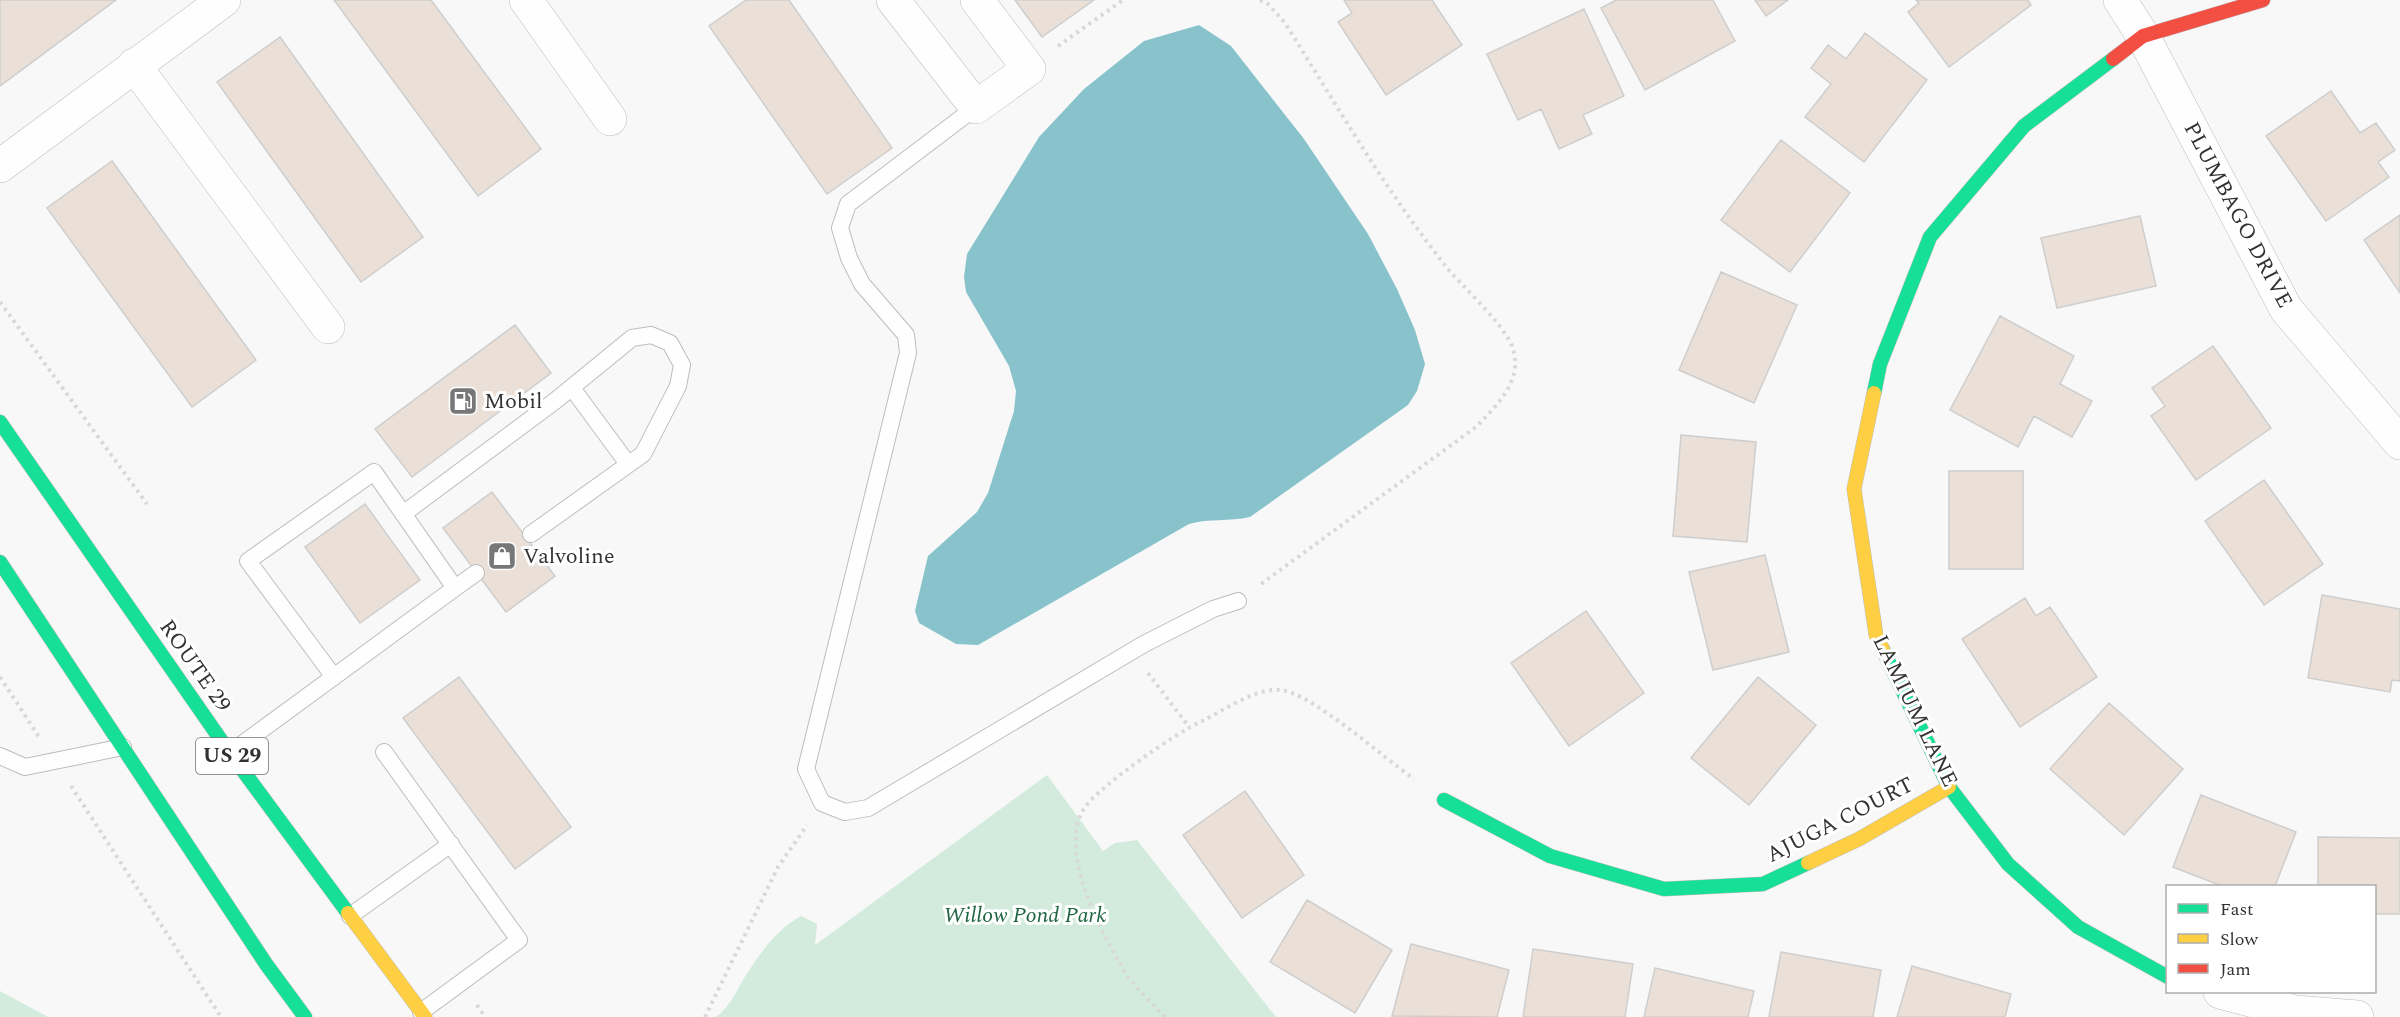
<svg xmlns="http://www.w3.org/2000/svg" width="2400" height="1017" font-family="Spectral,serif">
  <rect width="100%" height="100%" fill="#f8f8f9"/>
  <path fill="#d2ebdc" d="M1047,775L1103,851L1115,843L1137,840L1276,1017H716C731,1006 736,991 746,975C761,952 777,929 801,916L817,924L815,945Z
    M0,991L48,1017H0Z"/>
  <path fill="#88c3cb" d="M1199,25L1231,46L1304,139L1368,234L1397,289L1415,330L1425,364L1417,391L1408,405L1250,517C1229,522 1209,518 1189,524L978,645L956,644L919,623L915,611L928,556L977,512L988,493L1014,411L1016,391L1009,366L966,292L964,277L967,254L1039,137L1084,89L1144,41Z"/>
  <path fill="#eae0d7" stroke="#cecece" stroke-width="1.5" d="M0,0H116L0,86Z
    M334,0H431L541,149L478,196Z
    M746,0H789L892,148L827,194L709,26Z
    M1015,0H1094L1042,37Z
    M1344,0H1432L1462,45L1386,95L1338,22L1352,13Z
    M1616,0H1713L1735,41L1645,90L1601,8Z
    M1755,0H1788L1766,16Z
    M1916,0H2028L2031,5L1949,67L1908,12L1919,3Z
    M1584,9L1624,96L1583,115L1592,134L1559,149L1541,109L1518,120L1487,54Z
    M1865,33L1927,80L1864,162L1805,117L1831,84L1811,68L1828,45L1846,59Z
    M280,37L423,237L361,282L217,82Z
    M2331,91L2360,133L2376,123L2395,150L2378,162L2389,177L2326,221L2266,136Z
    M1781,140L1850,193L1790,272L1721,220Z
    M112,161L256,360L192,407L47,208Z
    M2400,215V293L2364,240Z
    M2140,216L2156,286L2057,308L2041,238Z
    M1721,272L1797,305L1754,403L1679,370Z
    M2000,316L2074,356L2060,384L2092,401L2072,437L2034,416L2018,447L1950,410Z
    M515,325L551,373L412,477L375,429Z
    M2213,346L2271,428L2196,480L2151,416L2165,406L2152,388Z
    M1681,435L1756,442L1747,542L1673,536Z
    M1949,471H2023V569H1949Z
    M2264,480L2323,564L2264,605L2205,521Z
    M492,492L555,576L506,612L443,528Z
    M365,504L420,580L360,623L305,547Z
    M1765,555L1789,652L1713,670L1689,572Z
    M2322,595L2400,609V681L2392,680L2390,692L2308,678Z
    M2025,598L2036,616L2050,607L2097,677L2020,727L1962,639Z
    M1586,611L1644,693L1569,746L1511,663Z
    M459,677L571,827L515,869L403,718Z
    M1758,677L1816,725L1749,805L1691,758Z
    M2109,703L2183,769L2124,835L2050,769Z
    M1245,791L1304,875L1242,918L1183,835Z
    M2201,795L2296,832L2275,886H2222L2173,867Z
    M2318,837L2400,838V914H2374V886H2318Z
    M1307,900L1392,950L1355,1013L1270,962Z
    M1411,944L1509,970L1497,1017L1392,1016Z
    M1533,949L1633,964L1625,1017H1523Z
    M1781,952L1881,970L1873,1017H1769Z
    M1912,966L2011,994L2005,1017H1897Z
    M1655,968L1754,991L1748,1017H1644Z"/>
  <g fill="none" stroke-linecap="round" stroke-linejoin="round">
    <g stroke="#bdbdbd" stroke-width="18">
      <path id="lane" d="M976,107L848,204L840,228L849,258L862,284L906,335L908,353L806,769L822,803L845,812L868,808L1144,644L1213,609L1238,601
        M572,388L628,464
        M403,514L555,401L632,338L651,335L670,343L682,365L678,386L643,454L531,534
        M455,588L476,573
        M384,752L519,940L421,1012
        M230,753L455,588L374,472L248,561L334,677
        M0,756L25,767L123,747
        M350,916L451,844"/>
    </g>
    <g stroke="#bdbdbd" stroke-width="34">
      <path id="street" d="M526,0L610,119
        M893,0L976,107L1029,69L977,0
        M2120,0L2143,36L2286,309L2400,443
        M134,65L328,327
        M0,166L224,0
        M2220,992L2295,1012L2357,1017"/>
    </g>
    <g stroke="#bdbdbd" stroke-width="15">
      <path id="fast" d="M1874,393L1880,364L1930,237L2024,126L2113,59
        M0,422L230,753L348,913
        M0,562L266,964L305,1017
        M1883,650L1949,787L2008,864L2078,927L2168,977
        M1444,800L1550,856L1664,889L1763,884L1808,863"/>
    </g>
    <g stroke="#bdbdbd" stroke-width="15">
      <path id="slow" d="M1874,393L1854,489L1876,635L1883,650
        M1808,863L1859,839L1949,787
        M348,913L425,1017"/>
    </g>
    <g stroke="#bdbdbd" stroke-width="15">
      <path id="jam" d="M2113,59L2143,36L2263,0"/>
    </g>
    <path stroke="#d8d8d9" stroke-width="4" stroke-dasharray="3 4.5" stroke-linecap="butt" d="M1260,0L1268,4L1285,23C1336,104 1384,188 1444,264C1460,285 1506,325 1513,349C1523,381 1497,405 1476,427L1261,584
      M1058,46L1123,0
      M0,302L147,504
      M1148,673L1189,727
      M0,677L39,737
      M71,786L221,1017
      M477,1005L485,1017
      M705,1017L778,867L807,825
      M1165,1017C1151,1002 1133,986 1123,969C1101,932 1056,848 1085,807C1101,785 1176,733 1202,721C1225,710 1260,684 1286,691C1319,700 1383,757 1414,779"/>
    <use href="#lane" stroke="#fefefe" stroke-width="16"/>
    <use href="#street" stroke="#fefefe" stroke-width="33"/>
    <use href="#fast" stroke="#16e098" stroke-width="14"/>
    <use href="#slow" stroke="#ffcf43" stroke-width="14"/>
    <use href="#jam" stroke="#f24e42" stroke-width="14"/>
  </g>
  <defs>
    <g id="fuel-square" transform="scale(1.5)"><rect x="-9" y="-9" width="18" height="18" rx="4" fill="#777778" stroke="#fff"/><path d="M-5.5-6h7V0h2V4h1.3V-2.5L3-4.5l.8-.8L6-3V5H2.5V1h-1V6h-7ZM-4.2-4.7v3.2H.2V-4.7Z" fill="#fff"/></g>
    <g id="shop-square" transform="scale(1.5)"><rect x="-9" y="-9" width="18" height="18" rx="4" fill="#777778" stroke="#fff"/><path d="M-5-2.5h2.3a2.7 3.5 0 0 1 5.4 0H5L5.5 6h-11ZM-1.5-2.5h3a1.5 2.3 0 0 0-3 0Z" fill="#fff"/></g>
  </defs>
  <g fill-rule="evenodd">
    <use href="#fuel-square" x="463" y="401"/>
    <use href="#shop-square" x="502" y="556"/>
  </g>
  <g text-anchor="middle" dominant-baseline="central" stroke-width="6" stroke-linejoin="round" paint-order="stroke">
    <rect fill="#fff" stroke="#707070" stroke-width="1.5" x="196" y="738" width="72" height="36" rx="4.5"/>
    <g font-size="21" font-weight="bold" fill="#323233">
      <text x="232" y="756">US 29</text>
    </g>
    <g font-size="22" fill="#323233" stroke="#fff">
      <text transform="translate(2238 215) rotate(62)">PLUMBAGO DRIVE</text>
      <text transform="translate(195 666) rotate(55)">ROUTE 29</text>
      <text transform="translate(1915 711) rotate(64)">LAMIUM LANE</text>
      <text transform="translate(1840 820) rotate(-27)">AJUGA COURT</text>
    </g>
    <g font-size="22" fill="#323233" stroke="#fff" text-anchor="start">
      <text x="484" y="401">Mobil</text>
      <text x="523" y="556">Valvoline</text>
    </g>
    <g font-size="22" font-style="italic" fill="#1f6542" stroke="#fff">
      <text x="1025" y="915">Willow Pond Park</text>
    </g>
  </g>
  <rect x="2166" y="885" width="210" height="108" fill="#ffffff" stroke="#adadad" stroke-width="1.5"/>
  <rect x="2178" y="904" width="30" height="9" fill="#16e098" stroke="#adadad" stroke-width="1.5"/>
  <text x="2220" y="915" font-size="18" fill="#323233">Fast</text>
  <rect x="2178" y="934" width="30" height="9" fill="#ffcf43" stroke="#adadad" stroke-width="1.5"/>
  <text x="2220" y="945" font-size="18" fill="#323233">Slow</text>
  <rect x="2178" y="964" width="30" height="9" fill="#f24e42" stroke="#adadad" stroke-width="1.5"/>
  <text x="2220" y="975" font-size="18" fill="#323233">Jam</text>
</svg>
